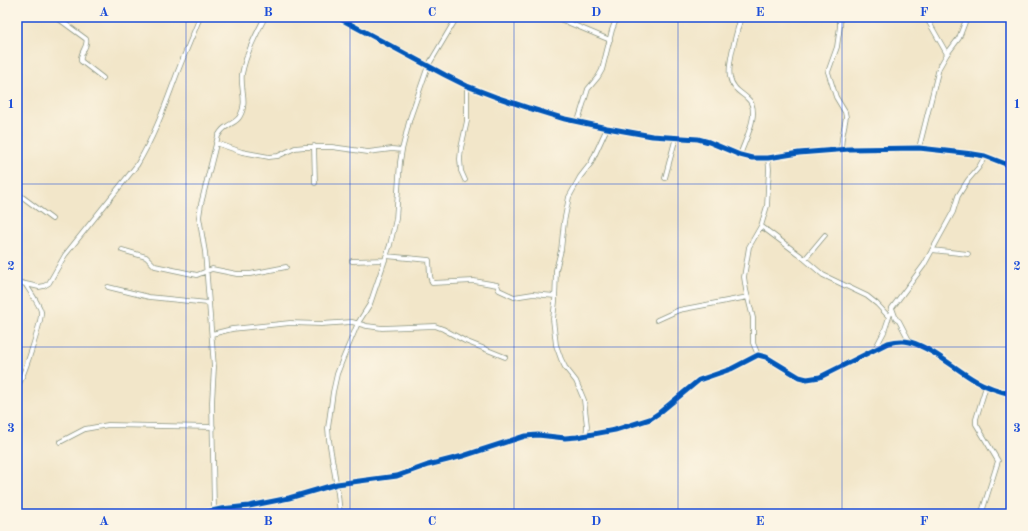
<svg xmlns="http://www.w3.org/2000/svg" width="1028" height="531" font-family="'Old Standard TT',serif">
  <rect width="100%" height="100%" fill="#fcf5e5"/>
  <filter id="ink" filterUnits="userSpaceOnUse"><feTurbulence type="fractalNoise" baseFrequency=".025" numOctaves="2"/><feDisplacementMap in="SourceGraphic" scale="8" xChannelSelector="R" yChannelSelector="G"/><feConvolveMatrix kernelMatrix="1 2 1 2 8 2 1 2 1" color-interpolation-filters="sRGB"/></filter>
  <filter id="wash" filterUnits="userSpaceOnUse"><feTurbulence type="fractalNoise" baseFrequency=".012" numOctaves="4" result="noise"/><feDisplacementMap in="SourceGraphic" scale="16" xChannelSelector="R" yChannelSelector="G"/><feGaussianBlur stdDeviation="0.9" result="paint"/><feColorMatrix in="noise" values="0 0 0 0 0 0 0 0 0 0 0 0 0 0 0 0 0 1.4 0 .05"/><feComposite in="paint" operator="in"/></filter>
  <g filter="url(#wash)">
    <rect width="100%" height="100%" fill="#f2e6c9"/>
  </g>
  <g filter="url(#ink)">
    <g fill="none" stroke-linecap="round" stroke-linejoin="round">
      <g stroke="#88927e" stroke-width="5.5">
        <path id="street" d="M56,17L86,39C89,46 79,53 81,61L103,78
          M337,17L445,75L467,86L496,97L529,108L565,119L607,128L652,136L698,139L709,142L740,155L752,158H768L799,153L849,149L919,148L973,154L985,156L1011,166
          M555,17L610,40
          M837,17L840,22V26L837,47L828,72L836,97L845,112L846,117L842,138L841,149
          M926,17L947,54
          M578,121L588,89L598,77L602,70L612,30L617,17
          M216,143L242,152L269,157L278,156L295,148L305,147H332L368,152L392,149L402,150
          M314,146L315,183
          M919,148L939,68L947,54L959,38L967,17
          M740,155C745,140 762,110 747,98C740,92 732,88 730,77C727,64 737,31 741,17
          M665,178L676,137
          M465,180L461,171L460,159L461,148L467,121V86
          M17,193L52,219
          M761,226L801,256L823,275L867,296L877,304L889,317
          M122,250L146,257L155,266L197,275L212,269L237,274H250L286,267
          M932,250L968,254
          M386,256L429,260L430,276L432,283L474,281L497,285L499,290L514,297L533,294L555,296
          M805,259L825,235
          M352,261L385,260
          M17,282L39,287L44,286L49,283L65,255L137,165C155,135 166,103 178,71C185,53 193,35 200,17
          M108,287L149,297L208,303
          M892,308L896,319L899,321L910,342
          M657,320L679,310L748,297
          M212,334L232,329L290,323L321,324L352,322L367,326L382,328L435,326L443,329L465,341L505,357
          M875,349L884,332L892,308L924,265L953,212L958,196L968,180L979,167L985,156
          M758,355L753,343V318L746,290L744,277L749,247L761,226L767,206L769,169L768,158
          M17,387C23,379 42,321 41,312C41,307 29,290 26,285
          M586,436L587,426L584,400L576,381L565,367L561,359L556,345L553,319L555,302L556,270L561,250L564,222L569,197L580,177L591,163L607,128
          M60,442L85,429L108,425L213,427
          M214,510L212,402L214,367L205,252L199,217L201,204L218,136C220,133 222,129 226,127C231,123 237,122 240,116C248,102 240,88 242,74C246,53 256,35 265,17
          M982,512L998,461L976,424V419L986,386
          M198,514L221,509L249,506L289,498L337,484L397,476L428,465L463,456L525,436L538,435L565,438L577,437L615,430L650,419L659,413L699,380L731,369L758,355L766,357L799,377L807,379L820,377L888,343C895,341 903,340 910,342C934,349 955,369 976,381C987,387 999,391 1011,394
          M340,514L338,494L329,440L328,428L333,392L337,374L342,361L358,323L370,304L390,245L396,219L400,162L402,150L410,118L428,66L457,17"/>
      </g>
      <use href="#street" stroke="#fff" stroke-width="4"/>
      <g stroke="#fcf5e5" stroke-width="8">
        <path id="cycleway" d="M337,17L445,75L467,86L496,97L529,108L565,119L607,128L652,136L698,139L709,142L740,155L752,158H768L799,153L849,149L919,148L973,154L985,156L1011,166
          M198,514L221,509L249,506L289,498L337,484L397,476L428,465L463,456L525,436L538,435L565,438L577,437L615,430L650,419L659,413L699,380L731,369L758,355L766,357L799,377L807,379L820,377L888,343C895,341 903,340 910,342C934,349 955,369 976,381C987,387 999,391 1011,394"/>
      </g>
      <use href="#cycleway" stroke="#0057b8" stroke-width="5"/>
    </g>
  </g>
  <path fill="none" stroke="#1d4ed8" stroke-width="1" stroke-opacity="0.55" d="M186,17V514M350,17V514M514,17V514M678,17V514M842,17V514M17,184H1011M17,347H1011"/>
  <rect width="1028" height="531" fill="none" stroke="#fcf5e5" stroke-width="44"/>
  <rect x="22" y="22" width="984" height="487" fill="none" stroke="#1d4ed8" stroke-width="1.5"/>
  <g font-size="13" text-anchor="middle" font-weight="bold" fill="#1d4ed8">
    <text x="104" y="16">A</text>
    <text x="268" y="16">B</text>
    <text x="432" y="16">C</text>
    <text x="596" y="16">D</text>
    <text x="760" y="16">E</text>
    <text x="924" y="16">F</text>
    <text x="11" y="108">1</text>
    <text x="1017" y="108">1</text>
    <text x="11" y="270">2</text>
    <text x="1017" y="270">2</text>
    <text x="11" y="432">3</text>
    <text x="1017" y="432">3</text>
    <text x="104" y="525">A</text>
    <text x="268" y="525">B</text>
    <text x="432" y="525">C</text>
    <text x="596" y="525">D</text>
    <text x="760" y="525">E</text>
    <text x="924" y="525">F</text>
  </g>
</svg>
